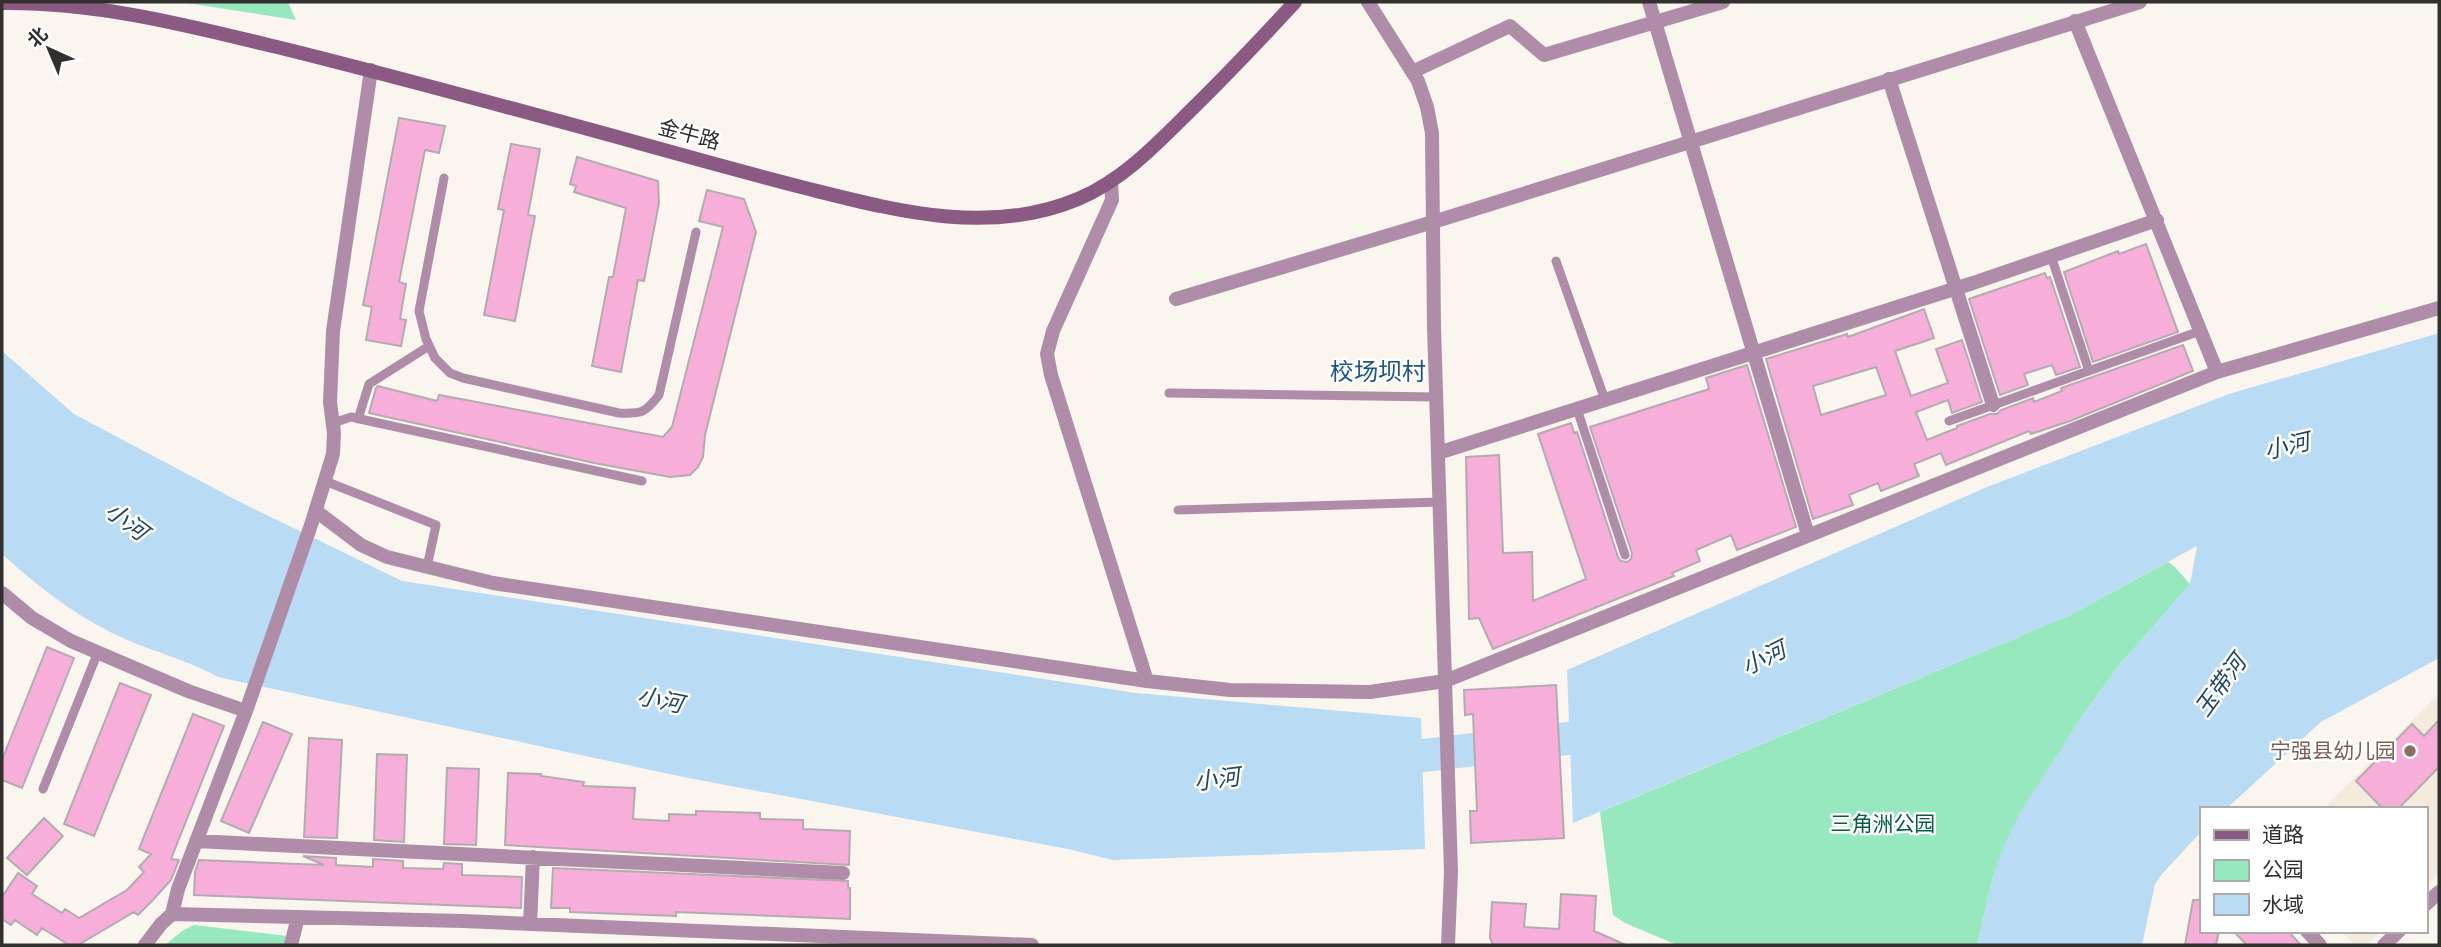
<svg xmlns="http://www.w3.org/2000/svg" width="2441" height="947" font-family="'Sofia Sans Condensed','Noto Sans SC',sans-serif">
  <rect width="100%" height="100%" fill="#faf6ef"/>
  <path fill="#f4ebde" d="M2439,694V874L2425,888V809H2323Z
    M2341,931H2381L2367,945H2355Z"/>
  <path fill="#98e8bf" d="M181,2H288L296,20Z
    M2168,562L2175,567L2190,584L2118,667L2078,722L1994,873L1977,945H1677L1625,923L1613,915L1600,812L2068,616Z
    M194,925L287,936L285,945H165L182,931Z"/>
  <path fill="#b9dbf4" d="M2439,333V658L2321,722L2226,809H2201V832L2162,874L2155,884L2142,945H1977L1994,873L2004,845L2021,811L2078,722L2118,667L2190,584L2197,546L2068,616L1573,823L1567,670L1987,487L2229,394Z
    M2,351L74,414L242,503L402,581L1136,693L1421,718L1425,849L1113,860L1068,849L683,777L218,677C184,658 146,650 112,633C72,613 35,584 2,554Z"/>
  <g fill="none" stroke-linecap="round" stroke-linejoin="round">
    <path stroke="#b9dbf4" stroke-width="33" d="M1377,761L1615,733"/>
  </g>
  <path fill="#f7afda" stroke="#b3abb0" stroke-width="2" fill-rule="evenodd" d="M399,118L445,126L439,153L425,150L399,282L406,284L400,319L406,320L401,346L366,340L372,307L363,305Z
    M511,144L540,149L528,215L535,216L515,321L484,315L504,210L498,209Z
    M577,157L658,181L659,203L644,281L638,280L621,372L592,366L609,277H613L626,208L574,192L576,186L570,184Z
    M707,190L744,199L756,232L705,435L703,457L698,467L690,475L670,477L594,463L369,413L376,388L378,386L437,401L439,395L663,437L672,427L723,227L699,221Z
    M2146,244L2178,332L2093,362L2064,272L2118,251L2119,254Z
    M2045,273L2047,278L2050,277L2080,367L2056,375L2052,365L2024,374L2028,385L2000,395L1969,299Z
    M1924,309L1934,338L1895,351L1911,396L1948,383L1936,349L1962,340L1982,402L1952,413L1948,400L1916,412L1927,440L1957,428V426L1990,414H1997L2001,410L2033,398L2034,402L2062,391L2061,388L2183,345L2193,371L2070,421L2031,434L2029,431L1946,465L1941,453L1914,464L1919,476L1881,491L1878,483L1849,495L1853,505L1813,519L1766,359L1847,334L1848,337ZM1876,367L1886,395L1821,415L1813,386Z
    M1747,365L1796,527L1737,550L1731,535L1696,550L1700,561L1672,573L1674,576L1493,649L1479,618L1469,619L1466,457L1499,455L1503,553L1532,552L1533,601L1586,579L1538,434L1571,423L1574,433L1577,432L1618,557L1621,561L1627,562L1631,559L1632,553L1590,427L1709,389L1706,378Z
    M47,647L74,658L22,788L2,780V760Z
    M120,683L151,695L94,836L64,824Z
    M1556,685L1564,838L1471,843L1470,811H1477L1473,714L1465,715L1464,690Z
    M193,714L224,726L171,859L179,860L171,880L151,902L138,915L134,912L78,945H69L42,928L37,935L15,920L11,925L2,919V897L18,873L37,886L32,894L62,913L65,909L79,918L127,890L144,872L139,867L151,854L139,849Z
    M2439,720V767L2398,809H2383L2356,781L2412,724L2424,736Z
    M263,722L292,734L249,833L221,821Z
    M309,738L342,740L337,838L304,837Z
    M377,754L407,755L404,842L374,840Z
    M447,768L479,769L476,845L444,844Z
    M508,773L541,774V776L584,782L583,786L635,788L633,819L669,821V814L696,815V811L760,813V819L803,820V829L850,831L849,865L505,845Z
    M44,818L63,836L27,875L7,858Z
    M303,856L336,858V865L373,867V859L403,861V868L443,869L444,863L462,864V875L522,877L521,908L194,895L195,872L199,860L324,865Z
    M553,868L848,881V888H850V919L676,912V916L570,912V908H551Z
    M1561,894L1596,896L1594,931L1626,945H1493L1490,938L1492,902L1526,904L1524,927L1559,929Z
    M2193,900H2201V931H2219L2216,945H2185Z
    M2233,931H2288L2301,945H2247Z"/>
  <g fill="none" stroke-linecap="round" stroke-linejoin="round">
    <path stroke="#af8da8" stroke-width="9" d="M444,178L419,311L426,339L435,358L450,373L463,378L619,413C642,414 645,413 659,395L696,232
      M2051,256L2089,371
      M1556,261L1605,400
      M1169,393L1436,397
      M1577,409L1625,555
      M358,419L369,384L429,346
      M1949,421L2200,331
      M333,423L351,417L642,481
      M325,481L436,525L427,567
      M1178,510L1439,502
      M43,789L98,652"/>
    <path stroke="#af8da8" stroke-width="14" d="M1368,2L1418,81L1427,107L1432,133L1434,327L1451,872L1448,945
      M1649,2L1808,535
      M2075,21L2217,372
      M1412,72L1510,26L1544,55L1723,2
      M1889,79L1993,405
      M1111,181L1112,200L1053,331L1047,354L1051,375L1147,681
      M1176,299L1433,222L2140,2
      M1438,453L1973,283L2157,220
      M316,511L361,545L387,557L493,583L1147,681L1230,690L1370,692L1445,681L2217,372L2439,308
      M2,593L32,618L71,641L188,691L246,711
      M196,841L843,873
      M2425,905L2439,892
      M172,914L178,889L246,711L312,522L333,454L334,433L330,402L333,331L371,70
      M530,924L533,857
      M2307,931L2320,945
      M145,945L161,924L172,914L463,921L1032,945
      M291,945L298,917
      M2384,945L2399,931"/>
    <path stroke="#8b5a82" stroke-width="14" d="M2,3C100,2 190,26 285,49C406,79 526,112 646,145C700,160 754,175 809,189C897,211 990,236 1078,199C1121,181 1155,146 1188,113C1225,77 1260,40 1295,2"/>
  </g>
  <circle fill="#8d6e63" stroke="#fff" stroke-width="2.5" cx="2410" cy="751" r="7"/>
  <g text-anchor="middle" dominant-baseline="central" stroke-width="5" stroke-linejoin="round" paint-order="stroke">
    <g font-size="21" fill="#32302e" stroke="#fff">
      <text transform="translate(689 135) rotate(15)">金牛路</text>
    </g>
    <g font-size="21" fill="#785e54" stroke="#fff" text-anchor="end">
      <text x="2396" y="751">宁强县幼儿园</text>
    </g>
    <g font-size="21" fill="#075f3f" stroke="#fff">
      <text x="1883" y="824">三角洲公园</text>
    </g>
    <g font-size="23" font-style="italic" fill="#204760" stroke="#fff">
      <text transform="translate(2287 447) rotate(-13)">小河</text>
      <text transform="translate(126 522) rotate(37)">小河</text>
      <text transform="translate(1764 659) rotate(-26)">小河</text>
      <text transform="translate(2221 686) rotate(-54)">玉带河</text>
      <text transform="translate(660 701) rotate(12)">小河</text>
      <text transform="translate(1217 780) rotate(-7)">小河</text>
    </g>
    <g font-size="24" fill="#1e5385" stroke="#fff">
      <text x="1378" y="372">校场坝村</text>
    </g>
  </g>
  <rect width="2441" height="947" fill="none" stroke="#32302e" stroke-width="7"/>
  <rect x="2200" y="807" width="228" height="126" fill="#ffffff" stroke="#adacab" stroke-width="2"/>
  <rect x="2214" y="830" width="35" height="10" fill="#8b5a82" stroke="#adacab" stroke-width="2"/>
  <text x="2262" y="842" font-size="21" fill="#32302e">道路</text>
  <rect x="2214" y="860" width="35" height="21" fill="#98e8bf" stroke="#adacab" stroke-width="2"/>
  <text x="2262" y="877" font-size="21" fill="#32302e">公园</text>
  <rect x="2214" y="894" width="35" height="21" fill="#b9dbf4" stroke="#adacab" stroke-width="2"/>
  <text x="2262" y="912" font-size="21" fill="#32302e">水域</text>
  <g transform="translate(49 49) rotate(316)" stroke="#ffffff" stroke-width="5" paint-order="stroke">
  <path d="M0-5L12 26L0 18L-12 26Z" fill="#32302e"/>
  <text y="-10" font-size="19" font-weight="bold" text-anchor="middle" fill="#32302e">北</text>
  </g>
</svg>
